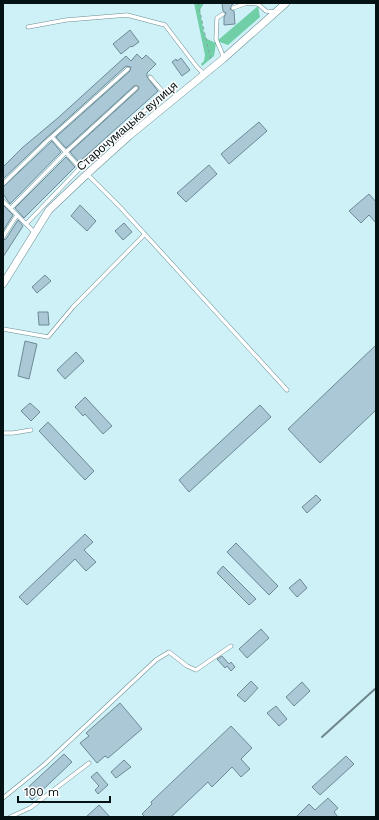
<svg xmlns="http://www.w3.org/2000/svg" width="379" height="820" font-family="'Work Sans',sans-serif">
  <rect width="100%" height="100%" fill="#cdf1f7"/>
  <path fill="#70cfa7" d="M194,3H204L200,10L201,17L204,33L207,39L216,43L214,56L202,66L201,64L204,61L205,55Z
    M258,6L260,17L228,45L217,41Z"/>
  <path fill="#abc8d7" stroke="#6d8996" d="M222,3H233L230,9L234,11L235,24L224,25V17L226,13L223,11Z
    M130,30L139,42L132,47L131,46L121,54L113,44Z
    M137,54L142,59L146,55L156,64L147,73V77L158,91L79,162L70,152L138,90L139,88L138,86H134L66,148L56,137L130,71L131,67L126,66L44,140L3,179V167L22,148L59,117L126,56L131,61Z
    M181,58L190,70L182,76L172,62L176,59L177,61Z
    M259,122L267,131L229,164L221,154Z
    M52,141L61,152L10,204L3,194V187Z
    M66,157L75,167L24,218L15,208Z
    M209,165L217,174L186,202L177,193Z
    M369,194L376,202V223L369,215L361,223L349,211Z
    M80,205L96,221L87,231L71,216Z
    M4,206L13,215L3,231V207Z
    M18,220L23,226L3,257V240L6,239Z
    M124,223L132,232L123,240L115,231Z
    M45,275L51,281L37,293L32,287Z
    M38,312H48L49,325H39Z
    M25,341L37,344L29,379L18,376Z
    M376,345V410L320,463L288,429Z
    M76,352L84,361L65,379L57,370Z
    M85,397L112,426L103,434L85,414L83,416L75,407Z
    M30,403L40,412L31,421L21,411Z
    M260,405L271,417L189,492L179,480Z
    M48,422L94,471L85,480L39,431Z
    M316,495L321,500L307,513L302,507Z
    M85,534L93,542L84,550L96,562L86,571L75,559L27,605L19,597Z
    M236,543L278,586L269,595L227,552Z
    M223,566L256,599L249,605L217,573Z
    M300,579L307,588L297,597L289,588Z
    M261,629L269,638L247,658L239,649Z
    M222,656L229,664L231,662L235,667L231,671L227,666L225,668L217,659Z
    M251,681L258,688L245,702L237,695Z
    M302,682L310,691L294,706L286,697Z
    M120,703L142,729L108,758L105,756L97,763L80,743L89,736L86,733Z
    M276,706L287,719L279,726L267,713Z
    M231,726L252,748L241,759L250,769L241,777L232,767L212,787L208,782L171,817H145L142,814L152,804L151,802Z
    M64,754L72,762L32,800L24,791Z
    M346,756L354,764L320,795L312,787Z
    M124,760L131,767L116,778L111,772Z
    M97,772L108,785L98,794L95,790L99,786L91,777Z
    M328,798L338,808L334,812L338,817H296L309,804L315,810Z
    M99,805L110,817H86Z"/>
  <g fill="none" stroke-linecap="round" stroke-linejoin="round">
    <g stroke="#6d8e93" stroke-width="4.5">
      <path id="lane" d="M233,8L247,3L258,4L266,11L276,12
        M28,27L66,20L127,15L165,25L197,67L204,74
        M223,59L222,53L216,39L217,18L223,14
        M52,137L80,168
        M87,174L120,207L287,390
        M3,184L46,142L128,69
        M3,201L35,233
        M11,208L66,152L136,88
        M26,224L80,168L164,93L150,77
        M3,237L17,215
        M3,329L48,337L73,307L145,234
        M3,433H13L31,430
        M3,798L45,764L156,660L169,652L187,666L196,670L231,646
        M10,817L30,808L89,763"/>
    </g>
    <g stroke="#6d8e93" stroke-width="8">
      <path id="street" d="M3,284L49,210L87,174L129,136L223,59L286,3"/>
    </g>
    <path stroke="#85a0a5" stroke-width="1" stroke-dasharray="3 3" stroke-linecap="butt" d="M198,3L211,61"/>
    <use href="#lane" stroke="#fff" stroke-width="3.5"/>
    <use href="#street" stroke="#fff" stroke-width="7"/>
    <path stroke="#6d868a" stroke-width="2" d="M322,737L376,688"/>
  </g>
  <g text-anchor="middle" dominant-baseline="central" stroke-width="3" stroke-linejoin="round" paint-order="stroke">
    <g font-size="12" fill="#051214" stroke="#fff">
      <text transform="translate(127 126) rotate(-41)">Старочумацька вулиця</text>
    </g>
  </g>
  <rect width="379" height="820" fill="none" stroke="#051214" stroke-width="8"/>
  <path d="M18 796v6h92v-6" fill="none" stroke="#051214" stroke-width="2"/>
  <text x="24" y="796" font-size="12" fill="#051214" stroke="#ffffff" stroke-width="3" paint-order="stroke">100 m</text>
</svg>
